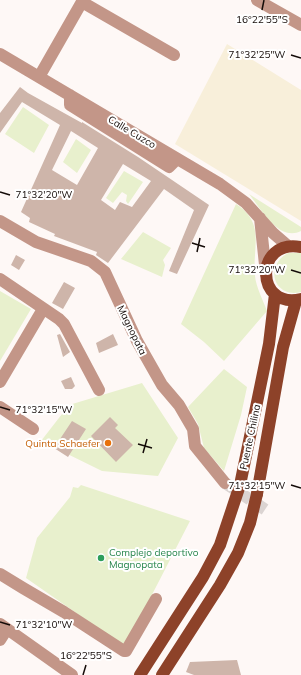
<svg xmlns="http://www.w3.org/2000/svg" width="301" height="675" font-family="Mulish,sans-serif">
  <rect width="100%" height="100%" fill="#fef8f6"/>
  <path fill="#f8efda" d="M227,44L301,90V221L175,144Z"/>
  <path fill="#e8f0cd" d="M23,107L49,125L34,153L5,134Z
    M76,139L91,150L77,173L63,162Z
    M124,171L143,182L128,204L126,201L127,195L122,192L113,203L106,198Z
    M249,194L301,227V231C279,242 261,209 249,194Z
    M236,204C266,223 252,247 255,276C256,287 263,300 267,311L224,361L204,342L181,324Z
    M143,232L171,248L163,260L165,265L162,277L121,259Z
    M288,253H301V292C275,299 263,267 288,253Z
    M0,291L31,309L0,361Z
    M224,369L247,387L241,415L224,471L204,448L198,424L188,407Z
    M142,383L178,438L158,476L102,471L41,441L69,405Z
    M81,485L190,521L125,647L26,578L37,538L70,497L73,487L78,488Z"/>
  <path fill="#ceb5aa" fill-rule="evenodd" d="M20,87L28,93L82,123V122L138,157L209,205L177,274L169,271L194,210L164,189L108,263L96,255L97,252L54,236L55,234L29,222L30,218L21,212L60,125L22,102L0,133V113ZM71,131L98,148L77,185L52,170ZM123,164L151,181L132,207L120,202L115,210L101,200Z
    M16,255L25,260L19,270L11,265Z
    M64,282L75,288L63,309L52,303Z
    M60,334L70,352L63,357L57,335Z
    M113,334L118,345L99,353L96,343Z
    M71,377L75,386L72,389H65L61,381Z
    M110,417L118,425L115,428L133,445L116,462L91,436Z
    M72,421L86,429L68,457L54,448Z
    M237,660L241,675H194L186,672L190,662Z"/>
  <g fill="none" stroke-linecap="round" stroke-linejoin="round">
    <path stroke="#dbd4d2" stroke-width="12" stroke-dasharray="12 6" stroke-linecap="butt" d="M225,483L266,510"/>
    <path stroke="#c39688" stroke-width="12" d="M257,0L301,25
      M82,2L174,55
      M0,54L220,184L246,203L273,233L288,246
      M39,77L83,0
      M70,95V105L169,167L177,159
      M260,218L266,274
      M0,221L36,242L91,261L105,272L137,341L162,385L179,405L193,429L195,446L225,483
      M0,279L59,319L64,324L99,390
      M0,382L43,309
      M0,407L33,429
      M0,574L23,588L64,612L124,651H126L156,599
      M0,624L72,675
      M0,640L7,629"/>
    <path stroke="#8d4229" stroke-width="12" d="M301,247C254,238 255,310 301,299
      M240,485L269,344L275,294
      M257,494L283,347L296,301"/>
    <path stroke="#8d4229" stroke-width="12" d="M140,675L203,577L220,545L240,485
      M162,675L220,585L238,553L250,523L257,494"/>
  </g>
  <path fill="none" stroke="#140b08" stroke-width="1.5" d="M262,10L264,0M291,55L301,58M0,192L10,195M192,243L205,247M197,252L200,238M291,270L301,273M0,407L10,410M138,444L152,448M143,453L147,439M291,485L301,488M0,622L10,625M83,675L86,665"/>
  <circle fill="#e8710a" stroke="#fff" stroke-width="1.5" cx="108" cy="443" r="4"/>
  <circle fill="#2e9e5b" stroke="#fff" stroke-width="1.5" cx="101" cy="558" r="4"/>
  <g text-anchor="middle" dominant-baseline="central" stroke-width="4" stroke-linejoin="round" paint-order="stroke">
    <g font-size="10" fill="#140b08" stroke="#fff">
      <text transform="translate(132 132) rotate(31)">Calle Cuzco</text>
      <text transform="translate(132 330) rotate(64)">Magnopata</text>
      <text transform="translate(250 437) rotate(-78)">Puente Chilina</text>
    </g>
    <g font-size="10" fill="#c56008" stroke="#fff" text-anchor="end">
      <text x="100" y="443">Quinta Schaefer</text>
    </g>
    <g font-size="10" fill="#27864d" stroke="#fff" text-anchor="start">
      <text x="109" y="552">Complejo deportivo<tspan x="109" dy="12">Magnopata</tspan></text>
    </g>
  </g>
  <g font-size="10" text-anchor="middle" fill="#140b08" stroke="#fff" stroke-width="4" stroke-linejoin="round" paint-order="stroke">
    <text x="262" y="23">16°22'55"S</text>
    <text x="257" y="58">71°32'25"W</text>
    <text x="44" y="198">71°32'20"W</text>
    <text x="257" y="273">71°32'20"W</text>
    <text x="44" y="413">71°32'15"W</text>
    <text x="257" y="489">71°32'15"W</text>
    <text x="44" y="628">71°32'10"W</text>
    <text x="86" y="659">16°22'55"S</text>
  </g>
</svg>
